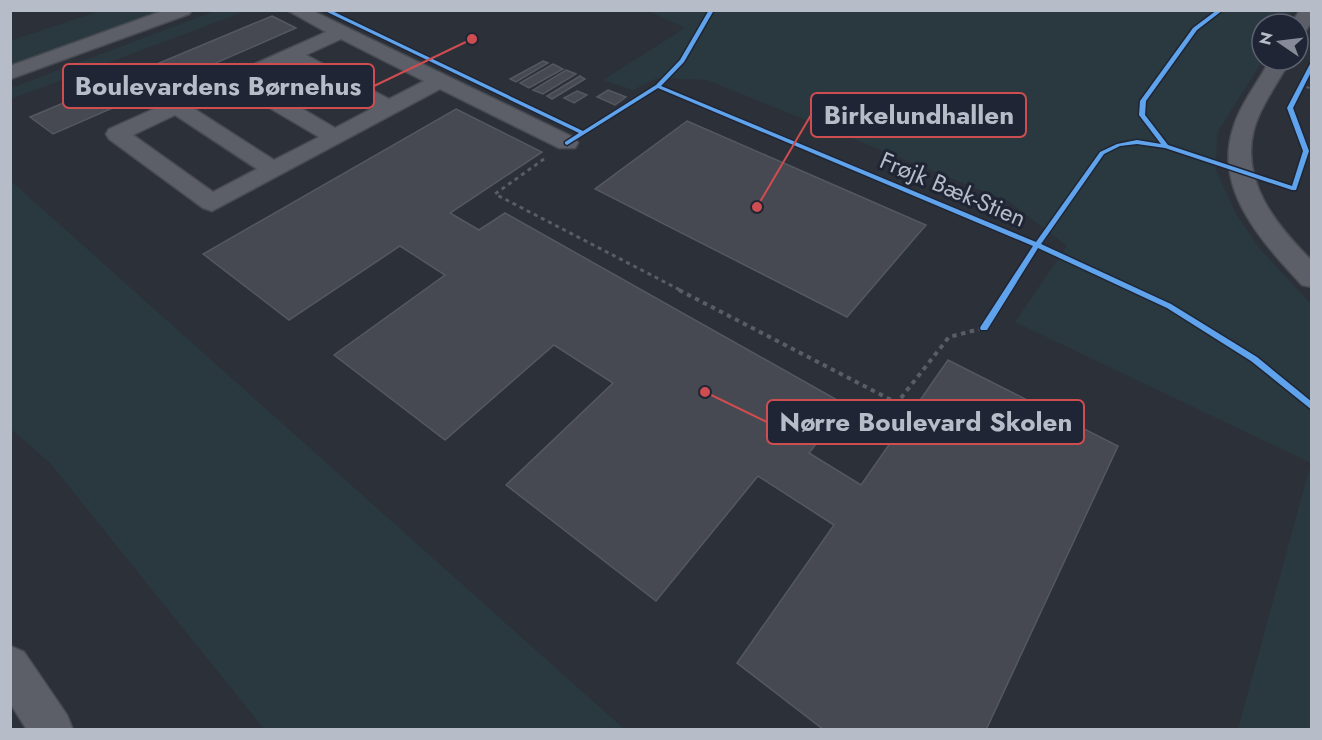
<svg xmlns="http://www.w3.org/2000/svg" width="1322" height="740" font-family="Jost,sans-serif">
  <rect width="100%" height="100%" fill="#2c3039"/>
  <path fill="#29393f" d="M100,11H169L11,66L10,41Z
    M215,11H246L11,99V88Z
    M649,11H1293L1285,24H1262L1263,60L1217,133L1216,170L1236,214L1260,249L1311,304V729H1238L1311,463L1015,322L1067,246L1010,202L707,80L657,78L633,90L603,80L685,28Z
    M11,181L624,729H264L50,463L11,429Z"/>
  <path fill="#464951" stroke="#545861" stroke-width="1.5" d="M272,16L296,28L53,134L30,117Z
    M543,61L548,63L516,82L510,79Z
    M553,64L563,69L529,88L520,83Z
    M566,70L576,74L543,94L533,90Z
    M580,76L585,79L552,99L547,96Z
    M608,90L626,97L615,105L597,97Z
    M577,91L587,95L574,103L564,98Z
    M456,109L542,152L450,213L479,230L505,213L846,405L809,453L861,485L948,360L1118,446L986,730H824L737,663L834,525L758,476L656,601L506,485L613,383L554,345L445,440L334,355L445,275L400,246L289,320L203,254Z
    M687,121L926,225L847,317L595,189Z"/>
  <g fill="none" stroke-linecap="round" stroke-linejoin="round">
    <g stroke="#484b52" stroke-width="3">
      <path id="minor" d="M165,10H192L189,14L10,79V66Z
        M287,10H311L575,138L578,143L575,148H559L440,89L212,211L203,208L109,139L106,134L109,129L326,32ZM341,39L424,81L389,99L306,55ZM291,63L373,108L335,128L253,80ZM236,88L319,137L274,160L193,108ZM175,115L257,169L213,192L133,135Z
        M1300,10H1312V21L1305,32L1298,34V24H1291Z
        M1270,60H1290C1278,83 1261,105 1254,129C1240,182 1277,226 1312,261V287L1302,285C1264,244 1213,190 1233,129C1240,104 1258,83 1270,60Z
        M10,646L24,652L67,715L73,730H27L10,703Z"/>
    </g>
    <path stroke="#595e64" stroke-width="2" stroke-dasharray="3 3" stroke-linecap="butt" d="M1301,85L1312,89"/>
    <path stroke="#595e64" stroke-width="3" stroke-dasharray="4 4" stroke-linecap="butt" d="M544,159L495,194L682,291"/>
    <path stroke="#595e64" stroke-width="4" stroke-dasharray="4.5 4.5" stroke-linecap="butt" d="M679,290L897,403L949,337L984,328"/>
    <use href="#minor" fill="#5c5f67" fill-rule="evenodd"/>
    <g stroke="#1f2534" stroke-width="3">
      <path id="cycleway" d="M323,10H330L583,131L656,85L680,60L709,10H714L684,62L661,86L1036,242L1100,152L1117,144L1137,140L1161,144L1139,115L1140,101L1193,28L1217,10H1223L1197,30L1146,101L1145,115L1168,145L1292,186L1303,151L1287,108L1310,64L1312,63V70L1293,108L1309,151L1296,190H1292L1165,148L1137,144L1120,146L1104,154L1041,244L1171,304L1257,357L1312,402V410L1251,361L1167,308L1038,248L987,330H981L980,328L981,326L1033,246L658,88L567,145L565,144V142L579,133Z"/>
    </g>
    <use href="#cycleway" fill="#60a3ed" fill-rule="evenodd"/>
  </g>
  <g text-anchor="middle" dominant-baseline="central" stroke-width="6" stroke-linejoin="round" paint-order="stroke">
    <g font-size="24" fill="#b7bcc9" stroke="#1f2534">
      <text transform="translate(953 189) rotate(23)">Frøjk Bæk-Stien</text>
    </g>
  </g>
  <path fill="none" stroke="#ce4d50" stroke-width="2" d="M472 39L374 86M757 207L811 115M705 392L767 422"/>
  <g fill="#ce4d50" stroke="#1f2534" stroke-width="2">
    <circle cx="472" cy="39" r="6"/>
    <circle cx="757" cy="207" r="6"/>
    <circle cx="705" cy="392" r="6"/>
  </g>
  <g fill="#1f2534" stroke="#ce4d50" stroke-width="2">
    <rect x="63" y="64" width="311" height="44" rx="6"/>
    <rect x="811" y="93" width="215" height="44" rx="6"/>
    <rect x="767" y="400" width="317" height="44" rx="6"/>
  </g>
  <g font-size="26" text-anchor="middle" font-weight="bold" fill="#b7bcc9">
    <text x="218" y="95">Boulevardens Børnehus</text>
    <text x="919" y="124">Birkelundhallen</text>
    <text x="926" y="431">Nørre Boulevard Skolen</text>
  </g>
  <rect width="1322" height="740" fill="none" stroke="#b7bcc9" stroke-width="24"/>
  <g transform="translate(1280 42) rotate(284)"><circle r="28" fill="#1f2534" stroke="#5c6170" stroke-width="1.5"/>
  <path d="M0-4.5L10 22L0 15L-10 22Z" fill="#868b97"/>
  <text y="-9" font-size="16" font-weight="bold" text-anchor="middle" fill="#b7bcc9">N</text>
  </g>
</svg>
